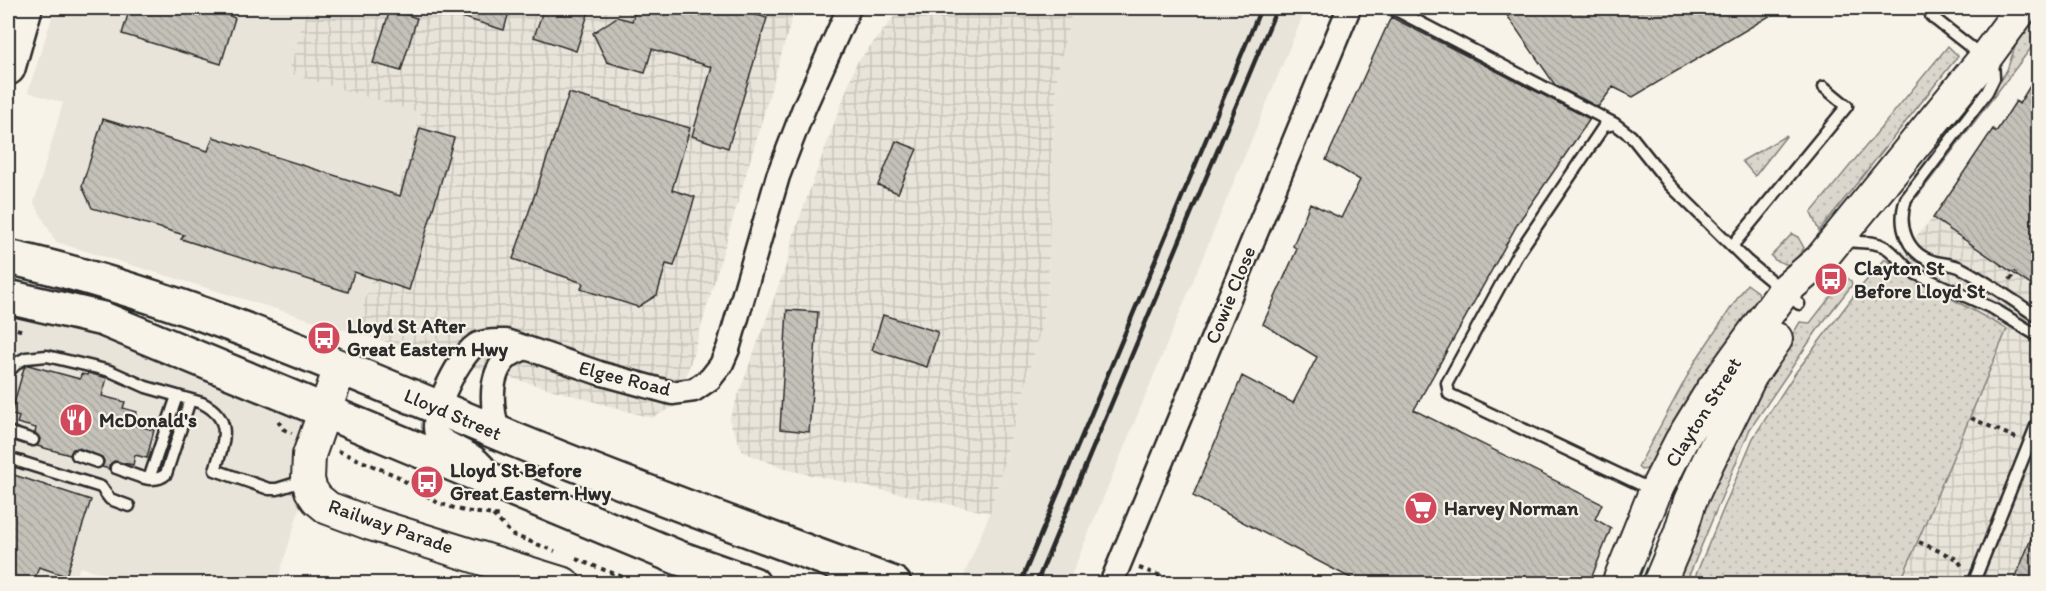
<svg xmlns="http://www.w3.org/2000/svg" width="2046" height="591" font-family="Itim,sans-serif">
  <defs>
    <pattern id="industrial-grid" width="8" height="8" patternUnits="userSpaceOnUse" patternTransform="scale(1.5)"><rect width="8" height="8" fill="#e8e4da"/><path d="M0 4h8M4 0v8" fill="none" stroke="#c7c4bb"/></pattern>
    <pattern id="grass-dots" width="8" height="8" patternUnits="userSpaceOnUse" patternTransform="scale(1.5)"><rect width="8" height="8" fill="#dad6cc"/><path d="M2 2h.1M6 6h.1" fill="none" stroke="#bbb8af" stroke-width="1.8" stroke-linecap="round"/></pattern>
    <pattern id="building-back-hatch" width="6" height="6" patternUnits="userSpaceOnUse" patternTransform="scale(1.5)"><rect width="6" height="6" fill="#c4c1b9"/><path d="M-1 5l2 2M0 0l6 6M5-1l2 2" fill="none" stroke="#a9a69f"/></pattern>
  </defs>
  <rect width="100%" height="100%" fill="#f7f3e8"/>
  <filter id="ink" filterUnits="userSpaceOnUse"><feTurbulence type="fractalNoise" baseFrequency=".0167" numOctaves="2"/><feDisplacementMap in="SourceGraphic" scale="12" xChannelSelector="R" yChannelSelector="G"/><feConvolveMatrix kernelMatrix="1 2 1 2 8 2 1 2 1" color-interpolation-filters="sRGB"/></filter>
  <g filter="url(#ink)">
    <path fill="#e8e4da" d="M55,8H307L288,73L421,112L355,333L56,242L34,203L63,103L28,92Z
      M1073,8H1306L1068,583L980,584L963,578L990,513L1042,325L1048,284L1052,151L1058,71Z
      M8,297L324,412L308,480L277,583H134L80,567L74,583L8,584Z"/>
    <path fill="url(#industrial-grid)" d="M307,8H795L678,405L651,418L355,333L421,113L288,73Z
      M901,8H1073L1058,71L1052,151L1048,284L1042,325L990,513L788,470L743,452L729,420L788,260L794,233L856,64Z
      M2038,76V583L1703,584L1854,303L1933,218Z"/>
    <path fill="url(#grass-dots)" stroke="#82807c" stroke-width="1.5" d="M2038,11V39L1917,197L1919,189L1993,91L2007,70L2016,44Z
      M1948,46L1958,56L1819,231L1811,213Z
      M1787,135L1755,176L1742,161Z
      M1792,234L1798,237L1804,248L1791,266L1775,260L1771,256Z
      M1885,259L1921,282L2007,329L1900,583L1692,584L1753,438L1796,372L1859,289Z
      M1846,277L1851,281L1852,285L1820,326L1750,429L1686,583L1677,584L1712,488L1749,407L1800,322L1810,323Z
      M1747,284L1758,292L1761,304L1647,469L1641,470L1638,467L1696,360Z"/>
    <path fill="url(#building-back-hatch)" stroke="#2b2b2b" stroke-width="1.5" d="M130,8H228L227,15L235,18L221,64L122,34Z
      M446,8H510L504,30L445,12Z
      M544,8H590L576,51L534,37Z
      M636,8H732L767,18L728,148L692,136L712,67L652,49L645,73L607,62L593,33L617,17L632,21Z
      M1502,8H1783L1633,97L1613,87L1598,107L1555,85Z
      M390,10L417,18L401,71L373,63Z
      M1391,17L1590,119L1518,223L1414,410L1602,504L1595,519L1611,528L1589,584H1362L1193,496L1242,376L1293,403L1317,357L1263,324L1297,249L1293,246L1310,203L1341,218L1360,180L1326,160Z
      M2038,73V290L1933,218L1993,129L1996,132L2016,101L2019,104Z
      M569,93L690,128L672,190L695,197L674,266L666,264L657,295L638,307L581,289L583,283L513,259Z
      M103,119L208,151L213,137L400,196L420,128L454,138L409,290L354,272L348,292L181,239L184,235L92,208L82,186Z
      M896,141L917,149L898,193L878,185Z
      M787,310L818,312L809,432L780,429Z
      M883,315L938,332L927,367L872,350Z
      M28,365L80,379L81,374L87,375L88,373L107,378L102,396L125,402L123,408L137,412L133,425L154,430L147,458L135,455L133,465L114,461L109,465V469L102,467L104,461L102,457L79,448L73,449L70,455L37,446L40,439L35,433L36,428L17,423L19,417L11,414L24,368Z
      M8,473L91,500L66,576L39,567L33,584H8Z
      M2038,521V584H2013Z"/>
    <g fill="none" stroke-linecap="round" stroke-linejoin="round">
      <g stroke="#2b2b2b" stroke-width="15">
        <path id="lane" d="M1392,8L1615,124
          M1931,16L1982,56
          M1993,59L1994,78L1987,92L1906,199C1897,225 1906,255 1936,262C1945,264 1954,264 1963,269C1989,283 2014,301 2038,317
          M1841,240C1855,244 1871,239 1885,247C1896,253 1902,266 1914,273L1994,309L2038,336
          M1732,246L1847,106L1824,87
          M8,372L18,362L26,358L47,356L110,371L146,387L202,403C234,419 224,442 215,470L269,489H277L306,480
          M8,432L33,440
          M77,455L97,462
          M8,458L101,487L110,499L129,506
          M116,468C131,473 153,486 166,474L190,400
          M149,479L177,396
          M1652,490L1449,394L1447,383L1517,255L1604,126L1615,124L1631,136L1670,185L1747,261L1799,304
          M1973,584L2038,421"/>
      </g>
      <g stroke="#2b2b2b" stroke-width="27">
        <path id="street" d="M498,433C492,409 487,375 508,357C512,353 519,351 525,348
          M485,468C482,465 479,461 475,458C466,451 441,443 436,433C429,416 461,351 478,344C487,340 497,341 506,341L599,373L672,393L694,390L710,379L721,365L728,349L778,176L804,108L849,8
          M1111,584L1349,8"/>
      </g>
      <g stroke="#2b2b2b" stroke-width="36">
        <path id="secondary" d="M340,368L309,455L308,480L311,490L317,499L328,508L371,524L564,584
          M1618,584L1655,492L1681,441L1711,392L1784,291L1820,260L1837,239L1985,58L2022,8
          M1659,584L1680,534L1690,501L1708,462L1751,375L1776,339"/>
      </g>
      <g stroke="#2b2b2b" stroke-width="38">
        <path id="primary" d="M8,257C187,297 356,374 525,444C647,494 771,538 894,584
          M8,297L103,319L679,558L753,584"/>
      </g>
      <g stroke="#2b2b2b" stroke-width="38">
        <path id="highway" d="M8,68L25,8"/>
      </g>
      <path stroke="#2b2b2b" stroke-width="4" stroke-dasharray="4.5 4.5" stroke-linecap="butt" d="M2010,280L2016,272
        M8,327L24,331
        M1971,418L2016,438
        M278,421L283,429L292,433
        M338,451L397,476L438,503L464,511L502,516
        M493,515L513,535L555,551
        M1919,542L1957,559L1964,569
        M576,559L641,584
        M1139,568L1184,584"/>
      <use href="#lane" stroke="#f7f3e8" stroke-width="10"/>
      <use href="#street" stroke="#f7f3e8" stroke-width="22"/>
      <use href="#secondary" stroke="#f7f3e8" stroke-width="32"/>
      <use href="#primary" stroke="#f7f3e8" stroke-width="33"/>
      <use href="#highway" stroke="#f7f3e8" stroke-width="33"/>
      <path stroke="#2b2b2b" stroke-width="4.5" d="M1020,584L1261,8
        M1036,584L1277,8"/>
    </g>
  </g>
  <defs>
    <g id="bus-disc" transform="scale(1.725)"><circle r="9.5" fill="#d1495b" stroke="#f7f3e8"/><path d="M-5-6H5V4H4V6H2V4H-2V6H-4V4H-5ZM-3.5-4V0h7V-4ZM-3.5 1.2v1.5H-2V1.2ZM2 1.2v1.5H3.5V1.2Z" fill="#fff"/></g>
    <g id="restaurant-disc" transform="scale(1.725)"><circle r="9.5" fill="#d1495b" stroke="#f7f3e8"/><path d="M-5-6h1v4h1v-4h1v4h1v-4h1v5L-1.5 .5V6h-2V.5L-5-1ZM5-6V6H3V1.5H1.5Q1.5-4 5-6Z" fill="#fff"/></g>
    <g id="supermarket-disc" transform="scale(1.725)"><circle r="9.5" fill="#d1495b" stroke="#f7f3e8"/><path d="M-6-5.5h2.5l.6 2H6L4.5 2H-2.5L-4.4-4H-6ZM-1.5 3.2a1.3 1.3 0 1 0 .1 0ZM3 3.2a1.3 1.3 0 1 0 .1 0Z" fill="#fff"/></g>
  </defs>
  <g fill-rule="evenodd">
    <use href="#bus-disc" x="1831" y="279"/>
    <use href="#bus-disc" x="324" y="338"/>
    <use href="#restaurant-disc" x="76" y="420"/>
    <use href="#bus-disc" x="427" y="482"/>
    <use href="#supermarket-disc" x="1421" y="508"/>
  </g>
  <g text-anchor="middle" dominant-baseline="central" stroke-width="4.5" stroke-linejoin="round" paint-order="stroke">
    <g font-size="20" font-weight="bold" fill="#2b2b2b" stroke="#f7f3e8" text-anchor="start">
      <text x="1854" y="268">Clayton St<tspan x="1854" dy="23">Before Lloyd St</tspan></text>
      <text x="347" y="326">Lloyd St After<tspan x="347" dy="23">Great Eastern Hwy</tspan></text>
      <text x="99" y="420">McDonald's</text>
      <text x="450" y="470">Lloyd St Before<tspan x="450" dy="23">Great Eastern Hwy</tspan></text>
      <text x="1444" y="508">Harvey Norman</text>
    </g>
    <g font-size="20" fill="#2b2b2b" stroke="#f7f3e8">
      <text transform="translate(1230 295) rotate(-68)">Cowie Close</text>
      <text transform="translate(625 378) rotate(14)">Elgee Road</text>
      <text transform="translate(1703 412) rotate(-58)">Clayton Street</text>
      <text transform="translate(453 414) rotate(23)">Lloyd Street</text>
      <text transform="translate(391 526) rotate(19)">Railway Parade</text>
    </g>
  </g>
  <rect width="2046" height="591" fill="none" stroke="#f7f3e8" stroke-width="30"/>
  <rect x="15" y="15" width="2016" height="561" fill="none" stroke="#2b2b2b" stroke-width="2" filter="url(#ink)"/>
</svg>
